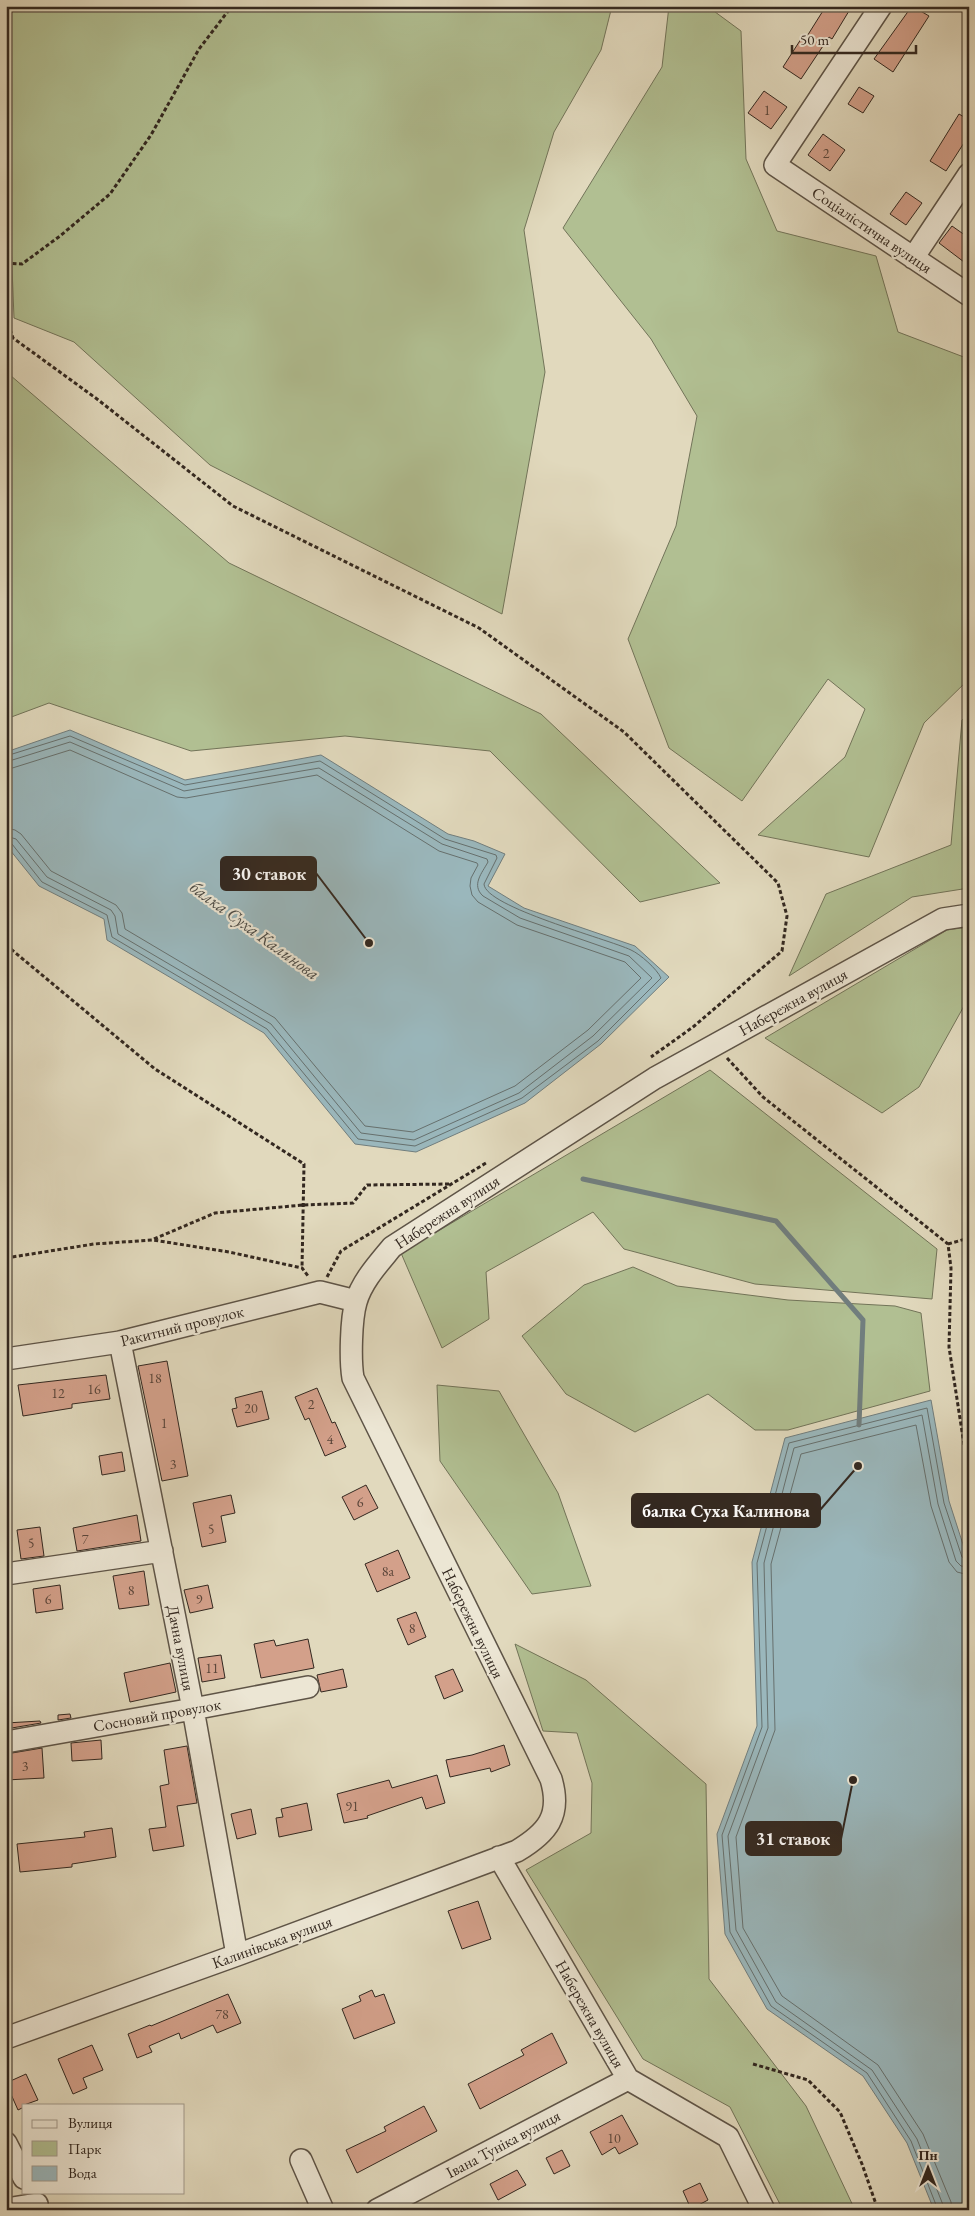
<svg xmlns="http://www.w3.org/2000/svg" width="975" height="2216" font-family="'EB Garamond',serif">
  <rect width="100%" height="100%" fill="#e1d9bd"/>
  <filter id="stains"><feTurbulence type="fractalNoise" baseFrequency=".004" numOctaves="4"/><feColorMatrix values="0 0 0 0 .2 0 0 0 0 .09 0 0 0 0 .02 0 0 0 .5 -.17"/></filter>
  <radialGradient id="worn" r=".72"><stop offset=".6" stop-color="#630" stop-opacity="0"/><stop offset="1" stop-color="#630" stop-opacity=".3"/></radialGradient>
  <path fill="#b1bf92" stroke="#727459" d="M6,6H612L601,50L554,132L524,230L545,372L502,614L210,465L74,342L14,318L6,113Z
    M669,6H707L741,31L746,159L777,231L876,256L898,332L969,359V679L924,723L869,857L758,835L845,757L865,709L828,679L742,801L669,748L628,639L676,526L697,416L651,339L563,228L662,67Z
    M10,375L229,563L541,714L720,883L640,902L490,751L345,736L191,751L49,703L6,719V386Z
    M969,713V888L912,897L789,976L826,894L951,845L962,720Z
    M969,927V997L919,1087L882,1113L765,1038L947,930Z
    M710,1070L937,1249L932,1299L755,1284L624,1249L593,1212L486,1272L489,1319L442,1348L401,1253Z
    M633,1267L677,1286L788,1300L895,1306L921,1313L930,1391L788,1430H755L708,1394L635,1432L566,1394L522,1336L584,1285Z
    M437,1385L499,1391L558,1493L591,1586L532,1594L440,1461Z
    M515,1644L586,1680L706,1784L709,1979L806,2106L855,2210H783L730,2107L643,2059L526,1870L591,1833L592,1783L577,1733L543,1731Z"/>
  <path fill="#9ab7bc" stroke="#717e7e" d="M70,730L185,780L321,755L448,834L474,841L505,854L488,886L524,908L635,946L669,977L601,1044L525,1103L416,1152L355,1144L264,1033L107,940L104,919L39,886L6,845V752Z
    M931,1400L949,1501L969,1563V2210H934L907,2143L863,2076L767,2009L725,1934L717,1834L757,1726L752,1562L785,1438Z"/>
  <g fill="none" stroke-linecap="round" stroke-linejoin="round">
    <path stroke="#66706e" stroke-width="1" d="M6,756L70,736L185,785L320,761L445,839L496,855L497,858L484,884C485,907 608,939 631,950C640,954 657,969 661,978L598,1041L522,1098L415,1146L358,1139L267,1029L112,937L107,915L42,882L12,844L6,842
      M6,762L70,742L184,791L319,768L442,844L487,859L488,862C482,873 471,885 483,896L520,918L629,956L652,978L593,1036L519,1093L414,1140L361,1133L271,1024L118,934L115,916L111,910L47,877L16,839L6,836
      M6,770L70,750L177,797L186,798L317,775L439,851L477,863L478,865L471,878L470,886L472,895L478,902L517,925L625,962L641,978L588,1030L515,1086L413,1132L365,1126L275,1018L125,929L122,913L116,905L51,871L21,834L15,830L6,828
      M938,2210L911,2141L867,2073L771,2006L730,1932L722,1835L762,1727L757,1563L789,1443L927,1408L944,1503L962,1557L969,1561
      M945,2210L917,2139L872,2070L776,2002L736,1930L728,1836L768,1728L764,1563L794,1448L922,1415L938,1504L956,1561L961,1566L969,1567
      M952,2210L951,2202L923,2134L878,2065L782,1996L743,1928L736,1837L775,1730L771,1564L801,1454L916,1425L931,1506L949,1562L957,1572L969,1575"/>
    <path stroke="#717e7e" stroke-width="5" d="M583,1179L776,1221L863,1320L859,1425"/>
  </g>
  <path fill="#d3a08a" stroke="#332820" d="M826,6H852L832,39L829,37L801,79L783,67L801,39L804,41Z
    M912,6L929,16L893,72L874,59Z
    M859,87L874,96L863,113L848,104Z
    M764,91L787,107L771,129L748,113Z
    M959,114L969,120V135L946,171L930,161Z
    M823,134L845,150L830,171L808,155Z
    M906,192L922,203L906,225L890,214Z
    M952,226L969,238V255L964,262L939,243Z
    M167,1361L188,1476L162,1481L138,1366Z
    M106,1375L110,1399L72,1404V1408L23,1416L18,1385Z
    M317,1388L332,1423L335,1422L346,1447L325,1456L309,1418L305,1420L295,1397Z
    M262,1391L269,1419L237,1427L232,1409L237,1408L235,1398Z
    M122,1452L125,1471L102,1475L99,1456Z
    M366,1485L378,1508L354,1520L342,1497Z
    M231,1495L235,1513L221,1516L226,1542L202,1547L193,1503Z
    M137,1515L141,1541L77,1551L73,1528Z
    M40,1527L44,1556L21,1559L17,1530Z
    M398,1550L410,1578L377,1592L365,1564Z
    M144,1571L149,1605L119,1609L113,1576Z
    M60,1585L63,1609L36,1613L33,1589Z
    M208,1585L213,1608L190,1613L184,1590Z
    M416,1612L426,1637L408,1645L397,1619Z
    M308,1639L314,1668L261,1678L254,1644L274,1640L276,1646Z
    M221,1655L225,1678L202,1682L198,1658Z
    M170,1663L176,1692L130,1702L124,1673Z
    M343,1669L347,1687L321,1692L317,1675Z
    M453,1669L463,1691L444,1699L435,1676Z
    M70,1714L71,1718L58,1720V1715Z
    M40,1721L41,1723L6,1729V1723Z
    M101,1740L102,1759L72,1761L71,1743Z
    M504,1745L510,1765L491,1772L490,1768L450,1777L446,1760L472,1755Z
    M187,1746L197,1803L177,1806L184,1846L153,1851L149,1829L166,1827L160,1786L169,1784L164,1750Z
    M42,1748L44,1778L6,1780V1754Z
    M437,1775L445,1803L426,1809L422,1797L367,1816L368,1818L344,1823L337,1794L389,1780L392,1788Z
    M307,1803L312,1830L279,1837L276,1818L283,1817L281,1809Z
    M251,1809L256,1834L237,1839L231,1814Z
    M112,1828L116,1857L72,1864V1867L20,1872L17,1844L85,1837L84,1832Z
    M478,1901L491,1939L462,1949L448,1911Z
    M372,1990L375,1997L384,1994L395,2023L354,2039L342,2009L361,2001L359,1996Z
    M228,1994L241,2023L217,2033L213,2025L181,2039L179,2033L149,2046L152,2052L137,2058L128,2034L150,2025L151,2026Z
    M552,2033L567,2063L480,2109L468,2084L524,2055L521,2050Z
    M92,2045L103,2070L83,2078L87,2088L73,2094L58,2059Z
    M26,2074L38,2100L24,2105V2107L18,2110L6,2083Z
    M424,2106L437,2131L357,2173L346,2150L386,2131L384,2127Z
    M622,2115L638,2144L619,2154L615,2147L602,2155L590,2132Z
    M562,2150L570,2166L554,2174L546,2158Z
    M517,2170L526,2185L498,2200L490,2184Z
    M700,2183L708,2200L691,2209L683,2191Z"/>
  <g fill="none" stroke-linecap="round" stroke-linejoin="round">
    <g stroke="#5e5447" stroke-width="24">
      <path id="minor" d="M881,6L775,165L969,295
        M913,258L969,174
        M120,1342L193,1709L237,1955
        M6,1359L120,1342L320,1292L356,1301
        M6,1574L162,1551
        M6,1742L193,1709L308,1687
        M499,1857L628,2079L728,2137L764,2210
        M6,2038L237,1955L517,1851C547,1833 562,1816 551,1779L353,1378C350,1360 351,1319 356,1302C362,1281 379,1263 392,1247L655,1078L943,919L969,915
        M6,2143L24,2178
        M301,2160L323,2210
        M6,2209L37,2204
        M377,2210L628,2079"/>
    </g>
    <path stroke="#332820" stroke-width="3" stroke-dasharray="4 2.5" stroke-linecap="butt" d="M6,263L22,264L60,236L110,194L151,135L199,49L232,6
      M6,317L13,338L97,399L233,506L479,628L624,732L778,883L787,916L782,951L693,1027L651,1057
      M6,945L155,1069L304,1164L302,1268
      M727,1058L763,1097L948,1244L951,1268L949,1347L969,1477
      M154,1239L215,1213L303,1205L353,1203L367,1185L450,1184
      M948,1244L969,1238
      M6,1258L94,1244L153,1240L229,1252L302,1268L308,1276
      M327,1277L341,1251L486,1163
      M753,2064L808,2080L840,2112L862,2164L878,2210"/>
    <use href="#minor" stroke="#ece6d4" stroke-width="21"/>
  </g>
  <g text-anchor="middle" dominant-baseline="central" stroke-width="4.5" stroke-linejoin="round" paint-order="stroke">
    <g font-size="14" fill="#5b463a">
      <text x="767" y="110">1</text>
      <text x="826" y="153">2</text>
      <text x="155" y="1378">18</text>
      <text x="94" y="1389">16</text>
      <text x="58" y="1393">12</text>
      <text x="311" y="1404">2</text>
      <text x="251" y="1408">20</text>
      <text x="164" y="1423">1</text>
      <text x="330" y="1439">4</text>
      <text x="173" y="1464">3</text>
      <text x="360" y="1502">6</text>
      <text x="211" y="1529">5</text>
      <text x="85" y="1539">7</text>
      <text x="31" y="1543">5</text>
      <text x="388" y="1571">8а</text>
      <text x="131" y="1590">8</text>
      <text x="48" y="1599">6</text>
      <text x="199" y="1599">9</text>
      <text x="412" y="1628">8</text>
      <text x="212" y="1668">11</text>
      <text x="25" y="1766">3</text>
      <text x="352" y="1806">91</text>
      <text x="222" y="2014">78</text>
      <text x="614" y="2138">10</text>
    </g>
    <g font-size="16" fill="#332820" stroke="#ece6d4">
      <text transform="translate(872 230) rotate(34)">Соціалістична вулиця</text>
      <text transform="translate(793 1002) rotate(-29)">Набережна вулиця</text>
      <text transform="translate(447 1212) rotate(-33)">Набережна вулиця</text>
      <text transform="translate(182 1326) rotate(-14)">Ракитний провулок</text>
      <text transform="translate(473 1623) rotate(64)">Набережна вулиця</text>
      <text transform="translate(181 1648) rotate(79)">Дачна вулиця</text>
      <text transform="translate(157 1715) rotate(-10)">Сосновий провулок</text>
      <text transform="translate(272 1942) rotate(-20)">Калинівська вулиця</text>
      <text transform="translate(590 2014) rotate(60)">Набережна вулиця</text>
      <text transform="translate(503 2144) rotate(-28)">Івана Туніка вулиця</text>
    </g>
    <g font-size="18" font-style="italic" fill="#4d4c47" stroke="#ece6d4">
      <text transform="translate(255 930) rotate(36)">балка Суха Калинова</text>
    </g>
  </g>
  <path fill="none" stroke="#332820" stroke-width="2" d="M369 943L316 873M858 1466L820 1510M853 1780L841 1839"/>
  <g fill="#332820" stroke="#ece6d4" stroke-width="2">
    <circle cx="369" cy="943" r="5"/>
    <circle cx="858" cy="1466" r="5"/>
    <circle cx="853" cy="1780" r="5"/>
  </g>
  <g fill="#332820" stroke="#332820" stroke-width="2">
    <rect x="221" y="857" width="95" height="33" rx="5"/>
    <rect x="632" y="1494" width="188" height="33" rx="5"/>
    <rect x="746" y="1822" width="95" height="33" rx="5"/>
  </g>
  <g font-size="18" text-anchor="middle" font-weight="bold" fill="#fff">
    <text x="269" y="880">30 ставок</text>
    <text x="726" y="1517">балка Суха Калинова</text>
    <text x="793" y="1845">31 ставок</text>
  </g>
  <rect width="975" height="2216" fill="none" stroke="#e1d9bd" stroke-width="25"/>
  <rect x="8" y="8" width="960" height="2201" fill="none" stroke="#332820" stroke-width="2.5"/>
  <rect x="12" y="12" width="950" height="2191" fill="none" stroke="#332820"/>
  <rect x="22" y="2104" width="162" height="90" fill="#ece6d4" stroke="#a29a8c"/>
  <rect x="32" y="2120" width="25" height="8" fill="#ece6d4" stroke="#a29a8c"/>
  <text x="68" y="2128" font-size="15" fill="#332820">Вулиця</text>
  <rect x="32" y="2141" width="25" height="15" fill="#b1bf92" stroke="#a29a8c"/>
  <text x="68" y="2154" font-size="15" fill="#332820">Парк</text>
  <rect x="32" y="2166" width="25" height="15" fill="#9ab7bc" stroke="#a29a8c"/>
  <text x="68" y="2178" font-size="15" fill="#332820">Вода</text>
  <g transform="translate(928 2168)" stroke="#ece6d4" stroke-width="4" paint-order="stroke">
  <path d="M0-4L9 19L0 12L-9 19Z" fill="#332820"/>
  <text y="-8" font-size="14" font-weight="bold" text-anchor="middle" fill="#332820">Пн</text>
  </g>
  <path d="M792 45v8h124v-8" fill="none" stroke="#332820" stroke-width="2.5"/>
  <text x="800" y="45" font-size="15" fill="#332820" stroke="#ece6d4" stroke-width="4" paint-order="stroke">50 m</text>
  <rect width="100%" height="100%" filter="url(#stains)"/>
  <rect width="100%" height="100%" fill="url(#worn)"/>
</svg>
